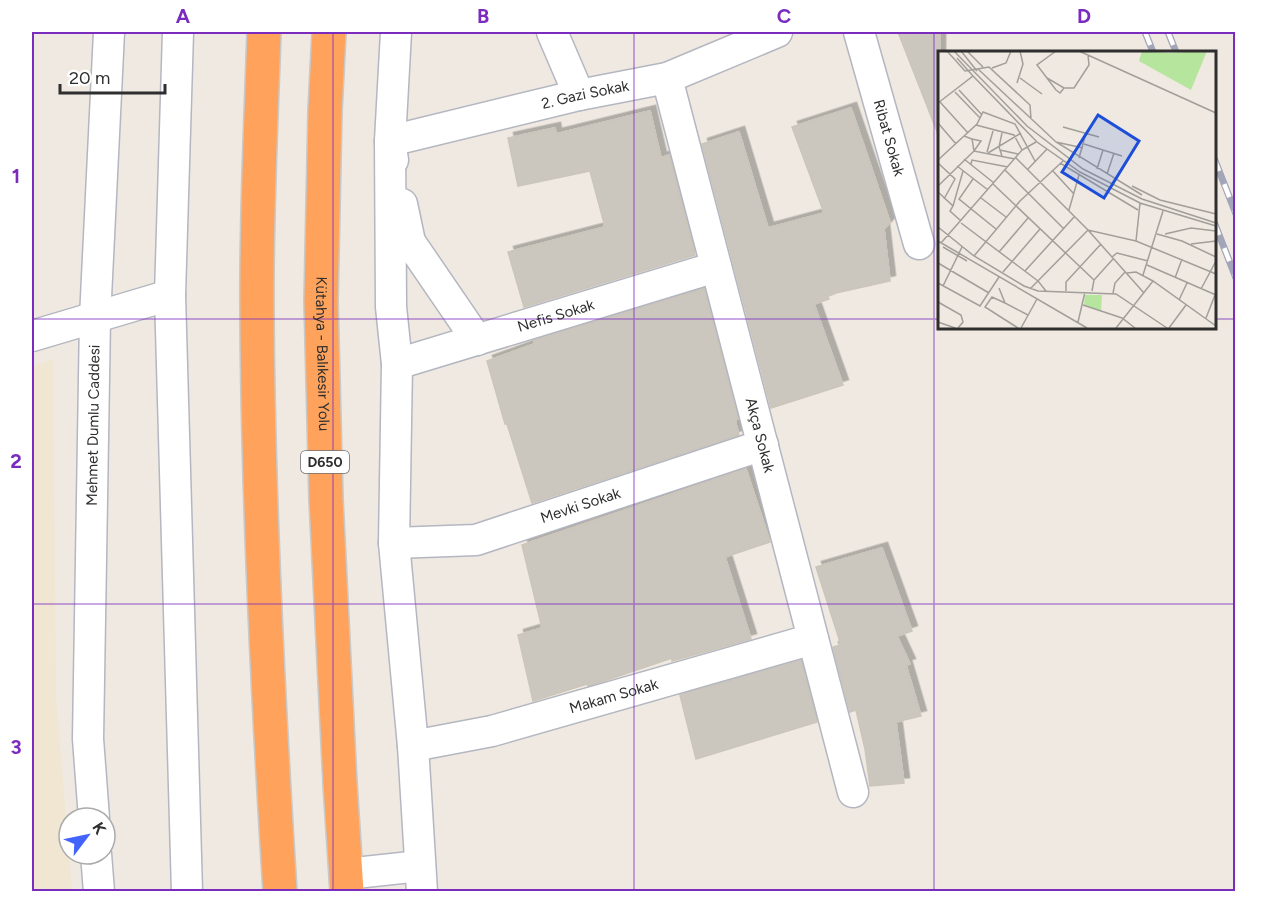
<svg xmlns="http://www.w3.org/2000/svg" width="1267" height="923" font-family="Figtree,sans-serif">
  <defs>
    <filter id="shadow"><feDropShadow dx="5.5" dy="-5.5" stdDeviation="0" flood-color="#0004"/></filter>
  </defs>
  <rect width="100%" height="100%" fill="#efe9e1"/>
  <path fill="#f0e6d1" d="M53,360L56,697L72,891L32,892V366Z"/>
  <path fill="#cbc7bf" stroke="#cbc5ba" stroke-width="1.5" filter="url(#shadow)" d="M898,32H940V134H938Z
    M851,108L890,222L884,229L890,281L827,295L829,299L814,304L843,385L771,408L702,144L739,132L768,228L824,213L792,127Z
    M650,111L661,158L669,155L695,255L524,307L508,252L605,227L590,171L518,186L508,138L555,128L556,134Z
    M704,289L738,419L735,420L739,435L532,503L507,424H505L487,361L534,344V340Z
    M746,469L770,542L725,557L751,639L672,661V658L604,681L588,686L587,684L533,701L518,635L542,628L522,545Z
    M882,548L912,631L897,636L910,664L906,665L921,716L896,722L904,783L870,786L865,749L856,710L850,712L833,647L841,645L816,567Z
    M801,660L817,722L696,759L680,695Z"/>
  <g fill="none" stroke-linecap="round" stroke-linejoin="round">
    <g stroke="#b4b7c1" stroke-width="33">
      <g id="street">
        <path d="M178,32L170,295L187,892"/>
        <path d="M396,32L390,141L391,307L397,364L394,543L413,746L422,892"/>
        <path d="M552,32L579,95"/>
        <path id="s1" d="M859,32L919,244"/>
        <path id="s2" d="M667,78L853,792"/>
        <path id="s3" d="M393,160L390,141L579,95L667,78L777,32"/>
        <path d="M402,204L410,242L477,340"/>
        <path d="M32,336L170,295"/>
        <path id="s4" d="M397,364L716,267"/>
        <path id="s5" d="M394,543L476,540L763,445"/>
        <path id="s6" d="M413,746L492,731L813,639"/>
        <path id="s7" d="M94,818L88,739L95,318L109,32"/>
        <path d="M96,854L99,892"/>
        <path d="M346,874L420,866"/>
      </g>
    </g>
    <g stroke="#c9c9c9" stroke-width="36">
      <g id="highway">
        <path d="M264,32C261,125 256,219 257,312C258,505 268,699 280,892"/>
        <path id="s8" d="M329,32L325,111L321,301L326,499L340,783L347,892"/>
      </g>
    </g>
    <use href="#street" stroke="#fff" stroke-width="30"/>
    <use href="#highway" stroke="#ffa35c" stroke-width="33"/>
    <g stroke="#a3a6b8" stroke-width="7">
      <path id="rail" d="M1145,32L1153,52
        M1168,32L1176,52
        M1214,158L1236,214
        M1214,222L1236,278"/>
    </g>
    <use href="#rail" stroke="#fff" stroke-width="4.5" stroke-dasharray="14" stroke-linecap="butt"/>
  </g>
  <path fill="none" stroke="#7b2cbf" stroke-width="1.5" stroke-opacity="0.55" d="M333,32V892M634,32V892M934,32V892M32,319H940M1214,319H1236M32,604H1236"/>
  <g text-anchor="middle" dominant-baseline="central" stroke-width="4.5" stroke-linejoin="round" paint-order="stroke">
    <rect fill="#fff" stroke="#6d6d6d" stroke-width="1.5" x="301" y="451" width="48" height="22" rx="4.5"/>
    <g font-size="14" font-weight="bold" fill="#2e2e2e">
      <text x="325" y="462">D650</text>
    </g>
    <g font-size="15" fill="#2e2e2e" stroke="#fff">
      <text stroke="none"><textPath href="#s3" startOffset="220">2. Gazi Sokak</textPath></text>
      <text stroke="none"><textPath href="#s1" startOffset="110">Ribat Sokak</textPath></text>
      <text stroke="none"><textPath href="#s4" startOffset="166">Nefis Sokak</textPath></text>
      <text stroke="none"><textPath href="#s8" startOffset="322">Kütahya - Balıkesir Yolu</textPath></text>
      <text stroke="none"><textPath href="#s7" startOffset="393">Mehmet Dumlu Caddesi</textPath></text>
      <text stroke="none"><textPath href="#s2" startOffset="369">Akça Sokak</textPath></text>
      <text stroke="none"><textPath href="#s5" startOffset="192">Mevki Sokak</textPath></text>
      <text stroke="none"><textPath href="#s6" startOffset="207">Makam Sokak</textPath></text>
    </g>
  </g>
  <g transform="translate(938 51)">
    <rect width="278" height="278" fill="#efe9e1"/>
    <path d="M204,0L229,2L269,0L253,39L201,10ZM147,244H164L163,260L146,254Z" fill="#b6e59e"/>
    <path fill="none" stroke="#a29e99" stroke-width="1.5" d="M9,0L27,20L51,16L92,54L93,68M16,0L89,75L145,118L204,148L278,172M23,0L39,20M29,0L45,16M118,0L99,14L118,39L122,42L126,37M141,0L278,62M19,7L35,25M54,17L68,12L73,0M40,18L118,91L204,144M82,27L104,43M109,27L126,37H136L151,14L150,4M79,32L85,13L82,0M21,39L44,64M17,41L42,67M2,51L30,82M0,52L35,25L99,91L142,121L202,152L278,175M0,72L18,93M38,74L76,84L84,99M125,76L161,86M64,82L61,96L64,105M26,85L34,88L36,100M34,88L43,90L36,100M118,91L145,97M146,93L184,105M62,99L80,103M49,101L55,80M50,102L83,82M78,107L150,179L206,242M141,107L148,82M26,108L56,132M0,109L39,73L45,61L77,73L97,110M0,112L17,128L6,148M122,112L200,159M33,113L34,109L70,116M19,115L50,139M90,118L109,98M159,118L165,99M67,119L126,178M114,119L136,143M169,123L176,102M35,128L21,148L58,178M55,133L156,229M0,135L36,100L77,108M194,135L222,149L278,163M0,141L15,155L12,160L23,170M43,147L68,166M15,155L25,120M131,159L141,124M23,172L100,230L108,240M0,176L36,205L86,235L100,240L178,243L229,277M219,183L244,190L278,206M227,183L253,177L278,180M0,190L149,277M198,190L202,152M3,192L84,99L98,91M253,193L278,190M5,196L29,210M61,201L90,167M36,205L82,150L125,110M174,206L179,202L210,210M0,212L51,242M209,214L278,244M87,220L137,165M65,221L102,178M189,222L198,221L215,230L278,275M205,224L225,160M237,227L244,208M0,232L42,255L61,226M5,235L24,196M61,237L67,252L90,264M93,237L150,179L198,190L278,223M263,238L278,210M128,240V231L163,193M154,240L156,229L175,208M175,242L177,232L187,221M241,249L249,232M0,251L23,264L25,271L20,277M67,252L54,246L47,256L80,277M145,254L184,267L197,277M268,267L277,244M0,271L17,277M140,271L147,241M83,277L99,248M178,277L215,230M231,277L248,254"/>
    <path fill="#1d4ed8" fill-opacity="0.15" stroke="#1d4ed8" stroke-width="3" d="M160,64L201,90L166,147L124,121Z"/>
    <rect width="278" height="278" fill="none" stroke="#2e2e2e" stroke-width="3"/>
  </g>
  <rect width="1267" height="923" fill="none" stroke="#ffffff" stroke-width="66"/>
  <g transform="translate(87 836) rotate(58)"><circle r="28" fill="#ffffff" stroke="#ababab" stroke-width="1.5"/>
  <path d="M0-4.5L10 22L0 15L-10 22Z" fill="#4264fb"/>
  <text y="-9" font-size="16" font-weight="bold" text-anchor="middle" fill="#2e2e2e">K</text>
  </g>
  <path d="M60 84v9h105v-9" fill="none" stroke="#2e2e2e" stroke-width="3"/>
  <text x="69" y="84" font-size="18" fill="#2e2e2e" stroke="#ffffff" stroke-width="4.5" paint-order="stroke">20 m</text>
  <rect x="33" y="33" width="1201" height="857" fill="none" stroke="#7b2cbf" stroke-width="2"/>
  <g font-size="20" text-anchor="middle" font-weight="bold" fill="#7b2cbf">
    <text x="183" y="23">A</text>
    <text x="483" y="23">B</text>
    <text x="784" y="23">C</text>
    <text x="1084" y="23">D</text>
    <text x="16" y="183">1</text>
    <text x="16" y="468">2</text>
    <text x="16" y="754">3</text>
  </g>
</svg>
